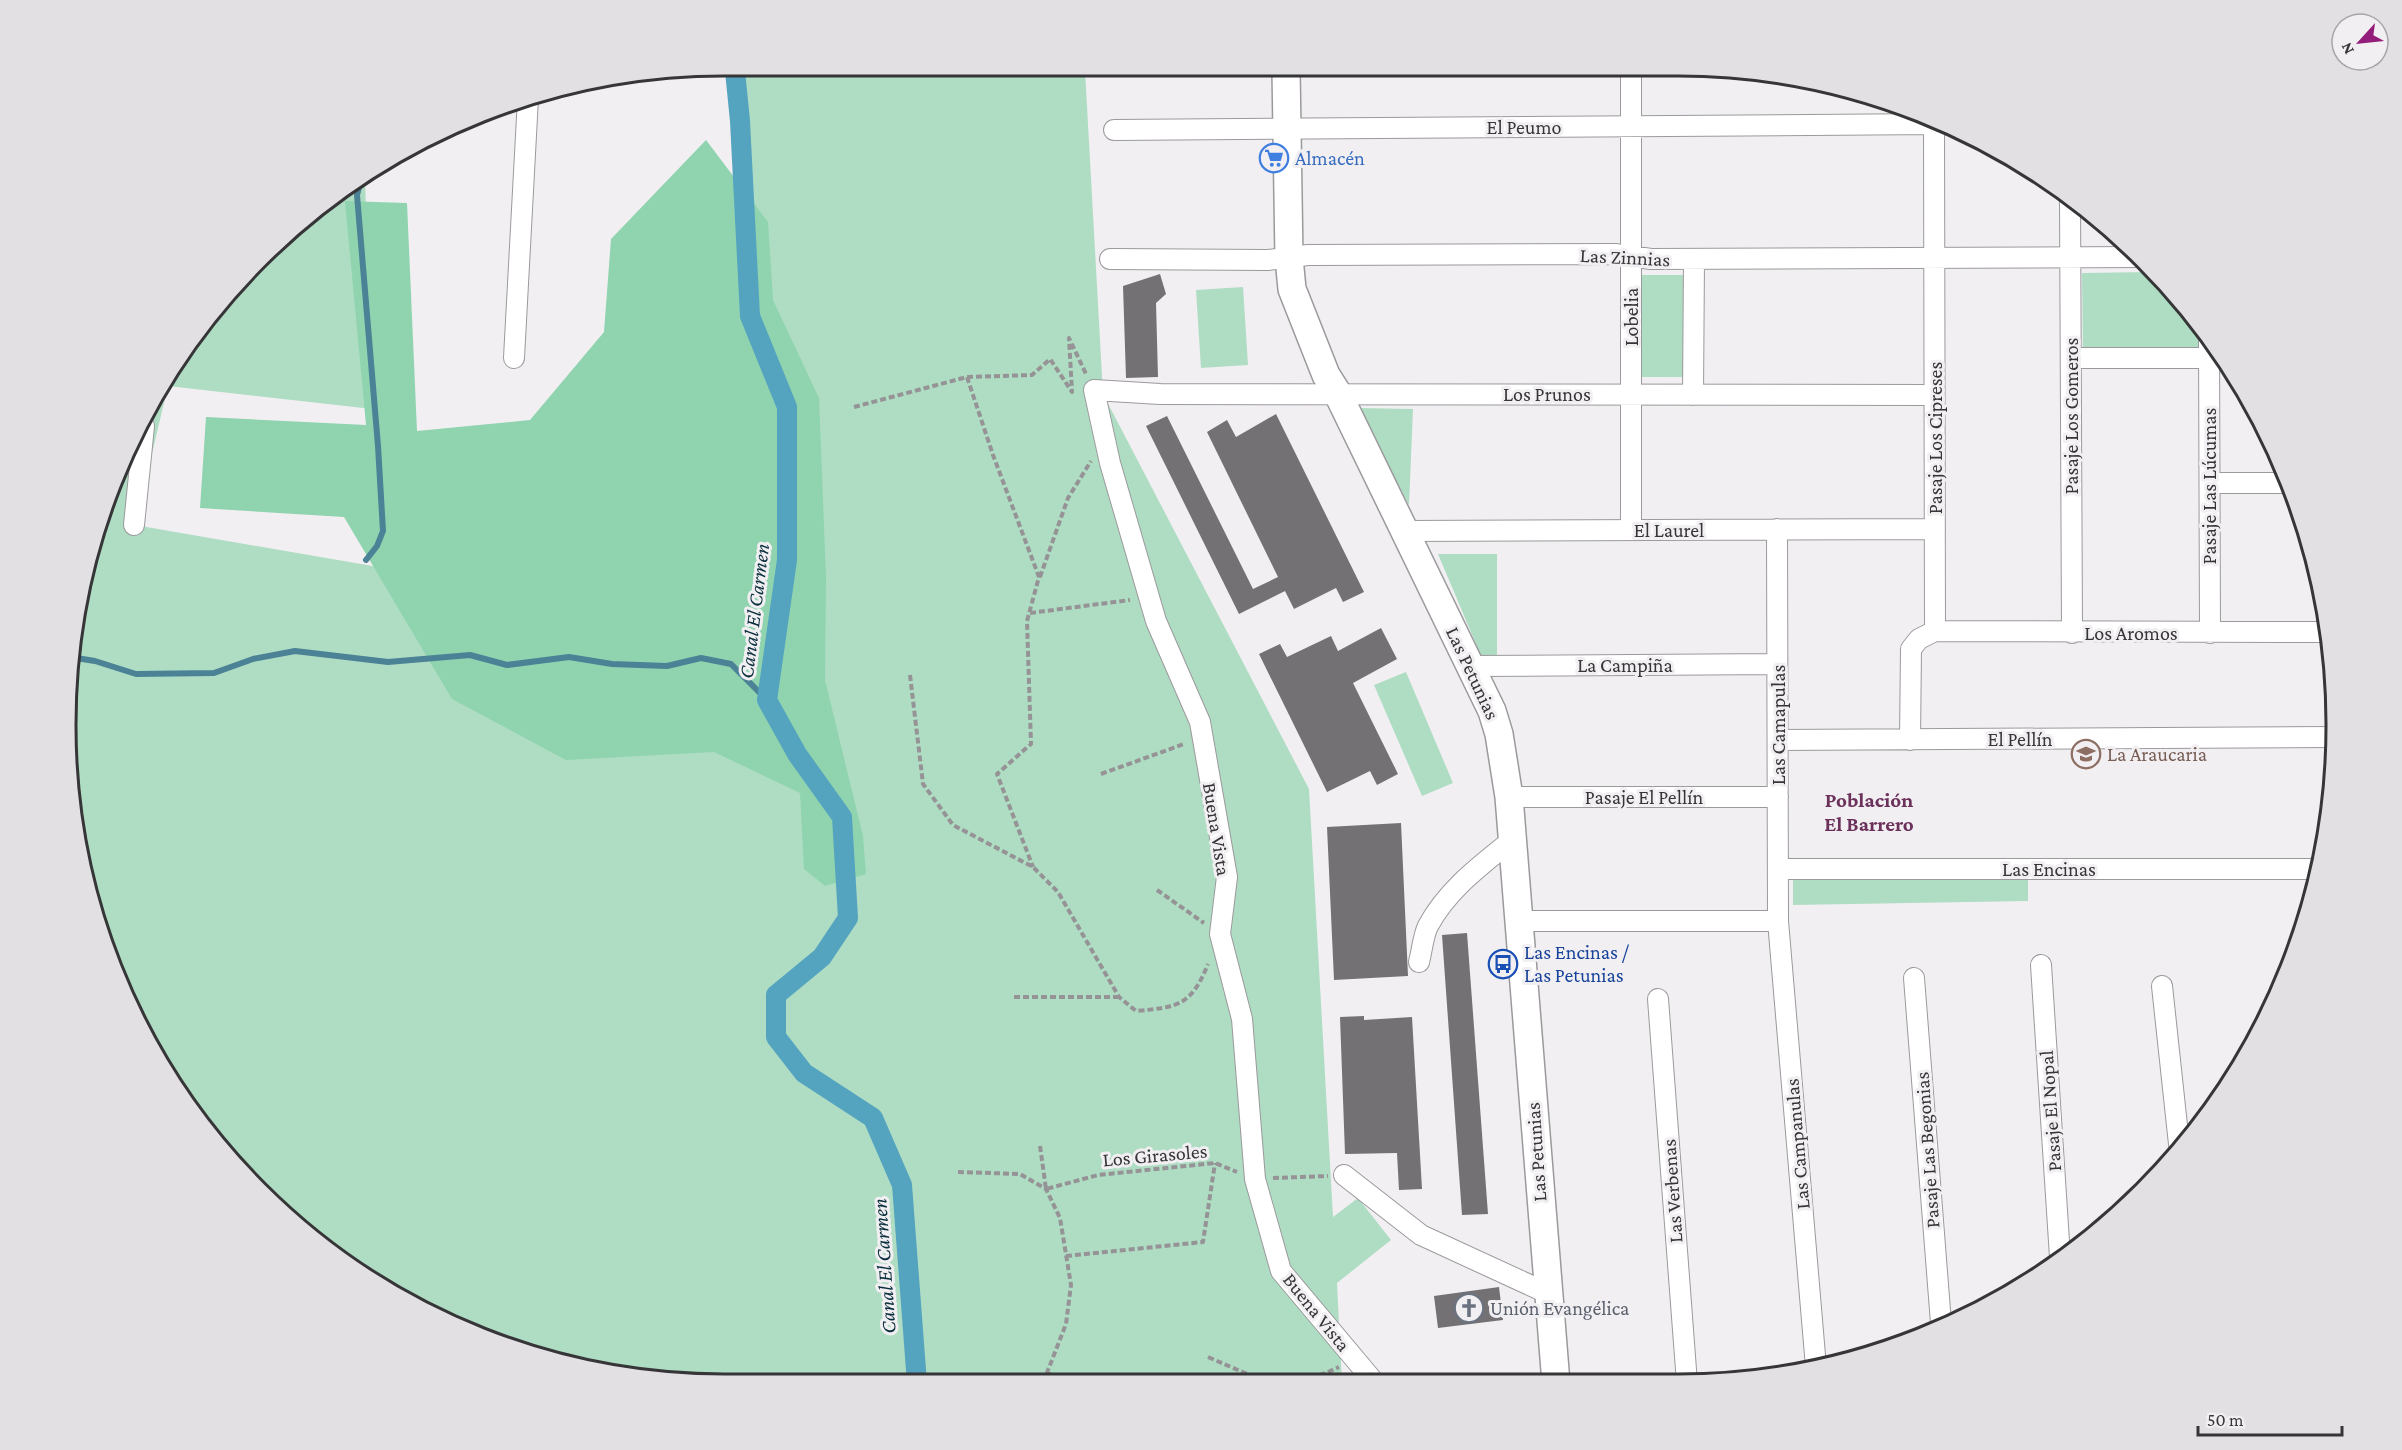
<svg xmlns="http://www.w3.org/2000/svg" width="2402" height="1450" font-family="'Crimson Pro',serif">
  <rect width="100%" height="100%" fill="#f2eff3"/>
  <path fill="#afddc3" d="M1085,70L1103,394L1309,789L1333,1217L1358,1198L1391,1240L1337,1283L1342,1383H682L513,1349L359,1273L259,1191L202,1126L154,1054L101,937L79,853L66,725L72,639L101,513L177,359L259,259L324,202L365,177L372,409L168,386L135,525L616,608L750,316L745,71Z
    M2154,272L2198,326L2199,351L2083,352L2082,273Z
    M1639,275H1683L1684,377H1640Z
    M1243,287L1248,365L1201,368L1196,290Z
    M1358,408L1413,409L1409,505Z
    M1438,554H1497V656H1481Z
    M1406,672L1453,783L1422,796L1374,685Z
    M2028,876V901L1793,905V880Z"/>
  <path fill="#8fd4af" d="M706,140L768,222L773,300L819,398L826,577L825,680L863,836L866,874L825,886L804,869L800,793L714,752L566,760L452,699L344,517L200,508L206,417L366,425L345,201L407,203L417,431L530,420L604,332L611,239Z"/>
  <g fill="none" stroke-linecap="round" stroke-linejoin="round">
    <path stroke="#4b8296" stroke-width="6" d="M361,179L357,195L378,446L383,531L377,546L366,560
      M70,657L95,661L136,674L214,673L253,659L295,651L388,662L470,655L507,665L569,657L612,664L667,666L701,658L731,664L767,700"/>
    <path stroke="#54a3bf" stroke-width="20" d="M735,71L740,121L750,316L787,407V560L767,700L797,754L842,817L848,918L822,957L776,995V1037L804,1073L873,1118L902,1185L917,1383"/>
  </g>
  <path fill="#737174" d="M1160,274L1166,294L1156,303L1158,377L1126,378L1123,286Z
    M1276,414L1364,592L1343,602L1336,588L1294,609L1285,591L1239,614L1146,426L1167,416L1253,589L1278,577L1207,432L1227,420L1236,437Z
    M1381,628L1397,659L1353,683L1398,774L1377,785L1370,771L1327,792L1259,654L1280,644L1287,657L1331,636L1338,651Z
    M1401,823L1408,976L1334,980L1327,827Z
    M1467,933L1488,1214L1462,1215L1442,935Z
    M1364,1016V1020L1412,1017L1422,1189L1399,1190L1397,1153L1345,1154L1340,1017Z
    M1499,1287L1503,1320L1438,1328L1434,1296Z"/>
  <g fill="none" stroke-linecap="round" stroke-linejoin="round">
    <g stroke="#9b999c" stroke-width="22">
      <path id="street" d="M1934,123L1935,631
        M1114,130L1934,124
        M2070,199L2072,633
        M1110,259L1268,260L1308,255L1615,254L1651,259L2140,257
        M2209,339L2210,633
        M514,358L528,98
        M2071,358H2224
        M1693,395L1694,259
        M2210,483H2289
        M134,525L144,426
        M1777,529L1778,921L1816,1367
        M1631,530V68
        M1404,531L1935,529
        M1472,666L1777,664
        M1778,740L2335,737
        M1910,740L1911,649L1919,639L1935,631L2327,632
        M1509,797H1778
        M1778,869H2319
        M1518,921H1778
        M1419,962C1422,951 1423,936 1428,926C1447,890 1481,865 1512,840
        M2041,965L2060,1257
        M1914,978L1941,1323
        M2162,986L2179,1144
        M1658,999L1687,1383
        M1344,1175L1421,1235L1547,1293
        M1375,1383L1281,1271L1255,1179L1242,1019L1220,934L1227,877L1200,722L1156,621L1110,463L1094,390L1160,394L1934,395"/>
    </g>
    <g stroke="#9b999c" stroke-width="30">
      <path id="secondary" d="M1286,69L1289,258L1292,289L1326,375L1338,394L1492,711L1499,734L1509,797L1556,1383"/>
    </g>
    <path stroke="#959396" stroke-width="4" stroke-dasharray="6 3" stroke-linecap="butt" d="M967,377L1032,375L1050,359L1072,392L1069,338L1087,376
      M854,407L967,377L993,455L1039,577L1027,621L1031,744L997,774L1033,867
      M1040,577L1068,498L1091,461
      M1030,613L1130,600
      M910,675L923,784L953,825L1033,867L1058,892L1119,997L1136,1011C1178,1007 1191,1006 1208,964
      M1101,774L1184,744
      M1157,890L1204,923
      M1014,997H1118
      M1040,1146L1046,1189L1098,1175L1215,1163L1237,1172
      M958,1172L1020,1174L1046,1189L1060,1218L1071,1285L1066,1324L1043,1383
      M1273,1178L1328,1176
      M1066,1256L1203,1242L1215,1163
      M1208,1357C1262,1380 1281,1395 1339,1367
      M1047,1373L1073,1383"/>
    <use href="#street" stroke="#fff" stroke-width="20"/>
    <use href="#secondary" stroke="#fff" stroke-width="27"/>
  </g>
  <defs>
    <g id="supermarket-ring" transform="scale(1.5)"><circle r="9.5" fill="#f2eff3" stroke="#3f7fe0" stroke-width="1.5"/><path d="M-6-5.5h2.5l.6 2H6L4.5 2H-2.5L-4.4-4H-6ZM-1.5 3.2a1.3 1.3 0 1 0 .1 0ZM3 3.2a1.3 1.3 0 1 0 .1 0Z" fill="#3f7fe0"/></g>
    <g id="school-ring" transform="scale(1.5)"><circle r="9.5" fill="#f2eff3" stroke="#8d6e63" stroke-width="1.5"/><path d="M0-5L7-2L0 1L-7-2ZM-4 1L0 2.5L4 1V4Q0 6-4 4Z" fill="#8d6e63"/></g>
    <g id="bus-ring" transform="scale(1.5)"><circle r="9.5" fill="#f2eff3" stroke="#1a4fb4" stroke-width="1.5"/><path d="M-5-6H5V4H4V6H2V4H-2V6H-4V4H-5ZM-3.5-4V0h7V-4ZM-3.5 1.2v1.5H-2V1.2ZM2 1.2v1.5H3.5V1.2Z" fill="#1a4fb4"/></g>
    <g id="church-ring" transform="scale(1.5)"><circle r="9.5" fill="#f2eff3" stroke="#6b7280" stroke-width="1.5"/><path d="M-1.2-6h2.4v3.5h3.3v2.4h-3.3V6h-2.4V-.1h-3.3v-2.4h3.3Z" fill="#6b7280"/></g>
  </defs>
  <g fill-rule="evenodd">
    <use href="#supermarket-ring" x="1274" y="158"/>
    <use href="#school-ring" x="2086" y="754"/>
    <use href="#bus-ring" x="1503" y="964"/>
    <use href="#church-ring" x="1469" y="1308"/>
  </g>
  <g text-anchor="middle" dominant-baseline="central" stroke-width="6" stroke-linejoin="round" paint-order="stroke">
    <g font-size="20" fill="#363537" stroke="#f2eff3">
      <text x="1524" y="127">El Peumo</text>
      <text transform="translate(1625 257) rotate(3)">Las Zinnias</text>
      <text transform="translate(1631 317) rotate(-90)">Lobelia</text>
      <text x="1547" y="394">Los Prunos</text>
      <text transform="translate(2071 416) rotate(-90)">Pasaje Los Gomeros</text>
      <text transform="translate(1935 438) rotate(-90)">Pasaje Los Cipreses</text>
      <text transform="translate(2209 486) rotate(-90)">Pasaje Las Lúcumas</text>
      <text x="1669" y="530">El Laurel</text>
      <text x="2131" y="633">Los Aromos</text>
      <text x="1625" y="665">La Campiña</text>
      <text transform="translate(1473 673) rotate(65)">Las Petunias</text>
      <text transform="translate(1778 725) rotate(-90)">Las Camapulas</text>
      <text x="2020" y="739">El Pellín</text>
      <text x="1644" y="797">Pasaje El Pellín</text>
      <text transform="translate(1217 829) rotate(81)">Buena Vista</text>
      <text x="2049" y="869">Las Encinas</text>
      <text transform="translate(2050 1111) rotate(-94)">Pasaje El Nopal</text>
      <text transform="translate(1797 1144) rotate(-95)">Las Campanulas</text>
      <text transform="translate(1927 1150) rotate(-94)">Pasaje Las Begonias</text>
      <text transform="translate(1536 1152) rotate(-94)">Las Petunias</text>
      <text transform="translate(1155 1155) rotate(-5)">Los Girasoles</text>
      <text transform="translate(1672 1191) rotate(-94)">Las Verbenas</text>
      <text transform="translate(1317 1312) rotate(51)">Buena Vista</text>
    </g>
    <g font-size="20" fill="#366cbe" stroke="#f2eff3" text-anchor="start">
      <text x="1295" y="158">Almacén</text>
    </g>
    <g font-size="20" fill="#785e54" stroke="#f2eff3" text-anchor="start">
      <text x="2107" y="754">La Araucaria</text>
    </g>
    <g font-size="20" fill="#164399" stroke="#f2eff3" text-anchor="start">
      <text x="1524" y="952">Las Encinas /<tspan x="1524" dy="23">Las Petunias</tspan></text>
    </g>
    <g font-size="20" fill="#5b616d" stroke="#f2eff3" text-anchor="start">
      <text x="1490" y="1308">Unión Evangélica</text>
    </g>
    <g font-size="21" font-style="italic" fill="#0a303d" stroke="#f2eff3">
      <text transform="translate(754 611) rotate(-83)">Canal El Carmen</text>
      <text transform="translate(884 1266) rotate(-94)">Canal El Carmen</text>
    </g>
    <g font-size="21" font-weight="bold" fill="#6b315b" stroke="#f2eff3">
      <text x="1869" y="800">Población<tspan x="1869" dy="24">El Barrero</tspan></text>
    </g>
  </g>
  <path d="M0 0H2402V1450H0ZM724 76H1678A648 648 0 0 1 2326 724V726A648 648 0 0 1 1678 1374H724A648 648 0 0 1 76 726V724A648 648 0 0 1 724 76Z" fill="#e3e0e4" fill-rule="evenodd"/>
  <path fill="none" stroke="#363537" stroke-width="3" d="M724 76H1678A648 648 0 0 1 2326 724V726A648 648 0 0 1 1678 1374H724A648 648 0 0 1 76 726V724A648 648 0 0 1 724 76Z"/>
  <g transform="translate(2360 42) rotate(243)"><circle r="28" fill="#f2eff3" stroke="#a7a5a8" stroke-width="1.5"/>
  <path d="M0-4.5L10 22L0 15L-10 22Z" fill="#941d7b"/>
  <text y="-9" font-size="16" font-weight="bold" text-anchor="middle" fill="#363537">N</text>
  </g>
  <path d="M2198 1426v9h144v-9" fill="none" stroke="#363537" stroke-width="3"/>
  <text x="2207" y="1426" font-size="18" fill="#363537" stroke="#f2eff3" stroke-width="4.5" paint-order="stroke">50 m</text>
</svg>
